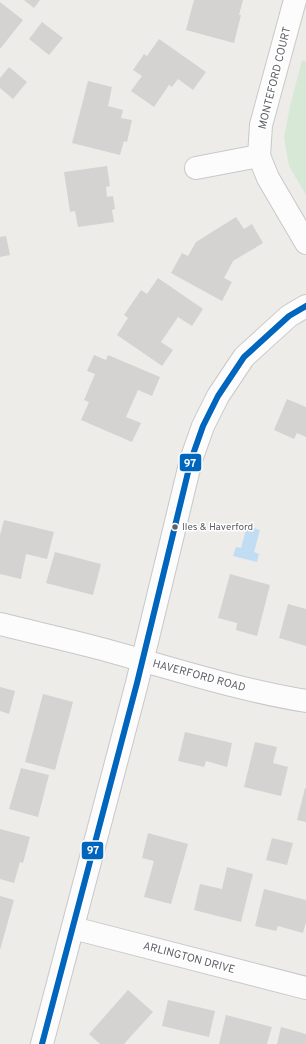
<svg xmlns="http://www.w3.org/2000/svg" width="306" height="1044" font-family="Overpass,sans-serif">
  <rect width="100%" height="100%" fill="#edece9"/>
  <path fill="#d7e8d6" d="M302,60L306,61V195L289,166L284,138L290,106Z"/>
  <path fill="#c0ddf4" d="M247,526L260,530L254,552L259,554L257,562L233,556L236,547L241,548Z"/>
  <path fill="#d4d3d2" d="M24,0H40L34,8Z
    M194,0H243L239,15H241L234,43L186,30Z
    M0,2L23,20L0,49Z
    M42,22L63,38L49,55L29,39Z
    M159,39L206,72L193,90L178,79L172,87L169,85L154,107L131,91L142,76L133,70L144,54L147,56Z
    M9,67L27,82L13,99L0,88V78Z
    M88,81L112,87L108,106L123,110L121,118L132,120L127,142L124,141L120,155L72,143Z
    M107,166L110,186L106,187L107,197L113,196L115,209L112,210L114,222L78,227L75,211L70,212L64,172Z
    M236,217L244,229L252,224L263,243L233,261L224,278L232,282L222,301L171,273L182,253L188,256L196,242Z
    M6,236L10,255L0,257V237Z
    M158,278L203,309L192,326L178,317L161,342L173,350L162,366L117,335L128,318L124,315L141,290L147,294Z
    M94,355L106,360L108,355L160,377L152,396L138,390L126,417L141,423L132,442L81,420L89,402L84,400L95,374L87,371Z
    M287,399L306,407V437L297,433L294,439L274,430Z
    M4,520L54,532L47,559L26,554L21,579L0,574V535Z
    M55,552L101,564L93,595L46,583Z
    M230,574L270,585L257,636L236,630L237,623L218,618Z
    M288,604L306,609V646L279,638Z
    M0,687L15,691L9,714L0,711Z
    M43,694L73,702L55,770L25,762Z
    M185,732L232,743L227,767L206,761L204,767L178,761Z
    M255,742L277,747L273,763L288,767L281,796L244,787Z
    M21,768L49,775L38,817L9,809Z
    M305,788H306V822L297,820Z
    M0,829L30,837L23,863L20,862L14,883L0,879Z
    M148,833L188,844L171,904L144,897L154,861L142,858Z
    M272,838L293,843L287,865L266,860Z
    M227,867L253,874L241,922L194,910L200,884L222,889Z
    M264,889L306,900V922L303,933L278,926L276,931L255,926Z
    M0,896L14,900L0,950Z
    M128,990L153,1012L124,1044H100L89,1034Z
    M168,1000L215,1011L209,1037L162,1026Z
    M226,1015L272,1027L267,1044H219Z
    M281,1027L306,1034V1044H277Z"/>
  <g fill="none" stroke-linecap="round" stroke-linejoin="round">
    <g stroke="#c8c8c8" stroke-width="24">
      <path id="minor" d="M295,0L261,125L259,156L268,178L306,243
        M196,168L259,156
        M0,624C36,633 73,641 109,651C174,669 239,690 306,701
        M73,928L306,988
        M42,1044L137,683L191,460L203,426L218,396L244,357L289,316L306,306"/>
    </g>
    <use href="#minor" stroke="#fcfcfc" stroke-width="22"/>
    <g stroke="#fff" stroke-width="9">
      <path id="bus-1" d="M42,1044L137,683L191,460L203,426L218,396L244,357L289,316L306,306"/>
    </g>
    <use href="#bus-1" stroke="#0065bd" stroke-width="6"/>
  </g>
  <circle fill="#5e6166" stroke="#fff" stroke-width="1.5" cx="175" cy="527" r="3.5"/>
  <g text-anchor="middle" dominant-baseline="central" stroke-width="3" stroke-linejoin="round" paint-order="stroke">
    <g font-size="10" fill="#5e6166" stroke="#fff" text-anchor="start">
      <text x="182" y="527">Iles &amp; Haverford</text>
    </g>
    <g font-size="11" fill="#5e6166" stroke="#fff">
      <text transform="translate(275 78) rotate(-76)">MONTEFORD COURT</text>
      <text transform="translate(199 676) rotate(15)">HAVERFORD ROAD</text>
      <text transform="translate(189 958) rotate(15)">ARLINGTON DRIVE</text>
    </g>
  </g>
  <g stroke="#fff" stroke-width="1.5">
    <rect x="179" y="453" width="23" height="19" rx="4" fill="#0065bd"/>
    <rect x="81" y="841" width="23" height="19" rx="4" fill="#0065bd"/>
  </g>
  <g font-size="11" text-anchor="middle" font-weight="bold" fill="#fff">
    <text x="190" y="467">97</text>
    <text x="93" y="854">97</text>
  </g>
</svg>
